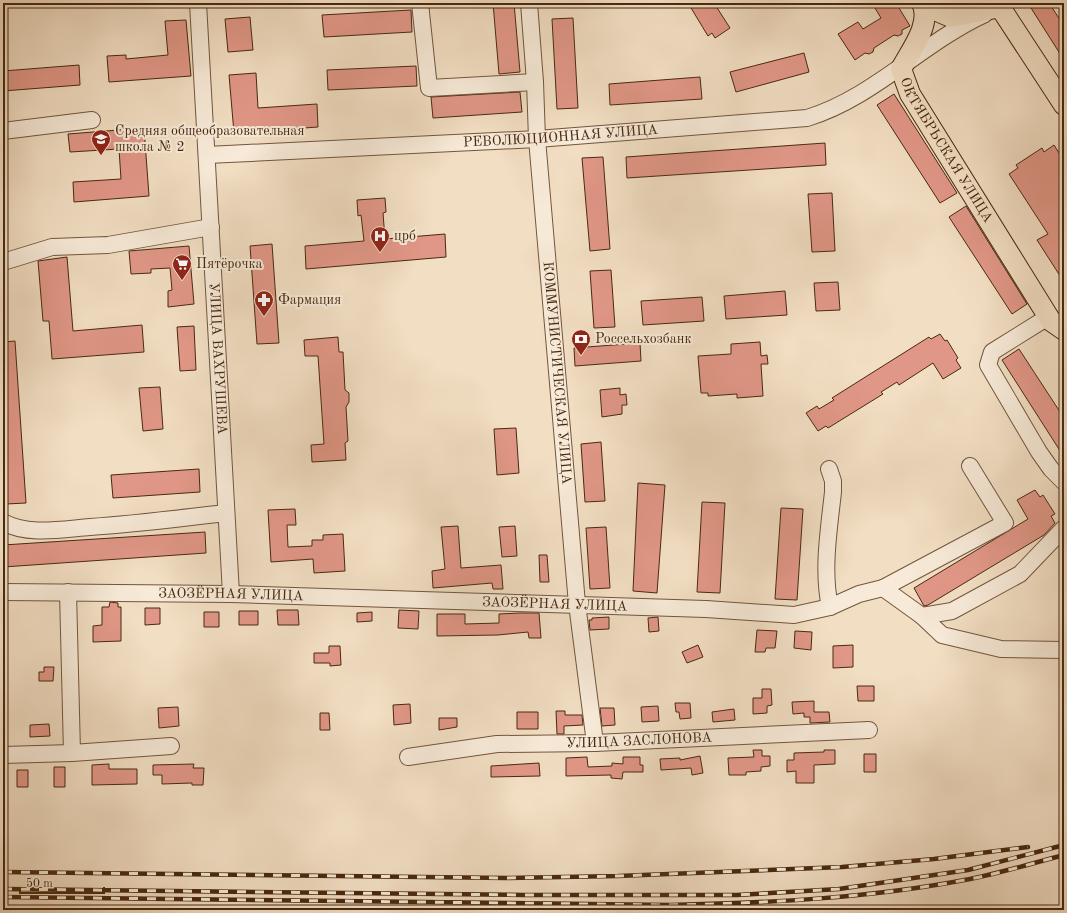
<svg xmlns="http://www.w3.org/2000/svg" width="1067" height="913" font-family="'Old Standard TT',serif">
  <rect width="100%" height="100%" fill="#f2dec3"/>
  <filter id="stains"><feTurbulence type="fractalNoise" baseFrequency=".005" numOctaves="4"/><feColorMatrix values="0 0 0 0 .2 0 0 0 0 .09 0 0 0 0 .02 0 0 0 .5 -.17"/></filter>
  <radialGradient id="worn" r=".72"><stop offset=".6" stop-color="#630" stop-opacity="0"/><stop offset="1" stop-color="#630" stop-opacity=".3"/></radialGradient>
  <path fill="#e19787" stroke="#482910" d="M493,3H514L520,72L499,74Z
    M688,3H714L730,28L715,38L712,33L708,36Z
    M872,3H896L910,26L902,30V34L898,36L894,35L874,48L873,52L869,54L865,53L855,60L838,34L858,22L863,29L881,18Z
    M1038,3H1049L1064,26V60L1031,8Z
    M411,10L412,32L324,37L322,15Z
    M250,17L253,50L228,52L225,19Z
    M573,18L578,108L557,109L552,19Z
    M186,20L191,76L109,82L107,56L126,55V59L168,55L165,21Z
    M804,53L809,72L736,92L730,72Z
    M79,65L80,85L3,91V71Z
    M416,66L417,86L328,90L327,70Z
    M256,73L258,108L317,104L318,127L234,133L229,75Z
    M700,77L702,99L610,105L609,84Z
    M520,92L522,112L433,118L431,97Z
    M894,94L957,193L940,203L877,105Z
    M144,128L149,196L74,202L73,182L121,179L119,149L70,152L68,134Z
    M825,143L826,165L627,178L626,157Z
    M1054,145L1064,161V282L1037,240L1048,234L1009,174L1018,168L1016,165L1042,148L1044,152Z
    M603,157L610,249L590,251L582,158Z
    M832,193L835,251L812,252L808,194Z
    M385,198L386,212L383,213L385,239L445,234L446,257L306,269L305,246L364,241L361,215L358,216L357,200Z
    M966,206L1027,304L1012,314L949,217Z
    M272,244L279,343L257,344L250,246Z
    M189,246L194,304L168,307V291L172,290L170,268L151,269V273L131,274L129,251Z
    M67,257L73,331L142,325L144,352L52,359L49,321H43L38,261Z
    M611,270L615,327L594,328L590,271Z
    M838,282L840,310L816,311L814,283Z
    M785,291L787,315L726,319L724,296Z
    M702,297L704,321L643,325L641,301Z
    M194,326L196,370L180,371L177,327Z
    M940,334L945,341L947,340L958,358L956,360L961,368L943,379L933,363L899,385L897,382L881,392L883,394L828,428L826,426L818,431L806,413L817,406L819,409L834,400L832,398L929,337L931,339Z
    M338,337L339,352H343L345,390L349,393V402L346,407L348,441L345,443L346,460L312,462L311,445L324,444L318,356H305L304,340Z
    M15,341L26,503L6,504L3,469V342Z
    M760,342L761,356L767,355L768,364H761L763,396L737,398V394L708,396V393H701L698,356L731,354V344Z
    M640,343L641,361L575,366L574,348Z
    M1019,349L1064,418V457L1002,360Z
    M160,387L163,429L143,431L139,388Z
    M620,388V395L626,394L627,405H622V414L602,417L600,390Z
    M516,428L519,473L497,475L494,429Z
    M601,442L605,501L585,502L581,444Z
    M199,469L200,492L113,498L111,475Z
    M638,483L665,485L657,593L633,591Z
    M1035,490L1040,497L1043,495L1055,514L1051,516L1055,523L1044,535L928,605L924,606L914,588L1028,519L1017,500Z
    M702,502L725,503L720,593L697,592Z
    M781,508L803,509L797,600L775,599Z
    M295,509L296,525H287L288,547L312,546V540H323V535L343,534L345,571L314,573L313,559L271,562L268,510Z
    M458,526L461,568L501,565L503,589H493L492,583L433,588L432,571L445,569L441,527Z
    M515,526L517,556L502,557L499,527Z
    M606,527L610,588L590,589L586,528Z
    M205,532L206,553L3,567V545Z
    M539,555H547L549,582H540Z
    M110,602L118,603V607H121V641L93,642V626L102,625V607H109Z
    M145,608H160V624L145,625Z
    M277,610H298L299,625H278Z
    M399,610L419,611L418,629L398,628Z
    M239,611H258V625H239Z
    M204,612H219V627H204Z
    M372,612V621L357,622V613Z
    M520,613H539L541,638H529L528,632L498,635L437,636V614H465V624L499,623V614Z
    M609,617V629L590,630L589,620H592V618Z
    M658,617L659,631L649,632L648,618Z
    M757,630L777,631L775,648H766L765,652H755Z
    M795,631L812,632L811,650L794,648Z
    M698,645L703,657L687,663L682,652Z
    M853,645V667L833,668V646Z
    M329,646H340L341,665L330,666V663H314V653H329Z
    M44,667H54L53,681H39V672H44Z
    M857,686H874V701H858Z
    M762,689H771L772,705L767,706V713L753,714V698H762Z
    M814,701V712H829L830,722L810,723V717H804V713L793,714L792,702Z
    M675,703H690L691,718L680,719L679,712H676Z
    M410,704L411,723L394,725L393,705Z
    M658,706L659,721L642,722L641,707Z
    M178,707L179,726L159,728L158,708Z
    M600,708H614L615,725L602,726Z
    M734,709L735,720L713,722L712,712Z
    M556,711H565V715H582L583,725L564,726V734H557Z
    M517,712H538V729H517Z
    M320,713H329L330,730H320Z
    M439,718H457V727L439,730Z
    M49,724L50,736L30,737V725Z
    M753,750H762V756H770V766L761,767V771L746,772V775H729L728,758L754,757Z
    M824,750H835V764L814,765V783H796V771L787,772V760H794V753L824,752Z
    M864,754H876V772H864Z
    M700,756L703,773L692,775L691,768L661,770L660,759L680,758V760Z
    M587,757L588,767L612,766V763L623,764V757H640V765H643V772H623L622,779L611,778V775L566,776V758Z
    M539,763L540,776L491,777V766Z
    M109,764V769H137V784L92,785V765Z
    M194,764L193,768H204L203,785H192V783L162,784V775H153V765Z
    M54,767H65V787H54Z
    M17,770H28V787H17Z"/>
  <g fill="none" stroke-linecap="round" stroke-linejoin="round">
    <g stroke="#72563d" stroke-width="18">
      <g id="minor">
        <path id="s1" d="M198,3L231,594"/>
        <path d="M420,3L429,88L535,82"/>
        <path id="s2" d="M529,3L535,82L537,139L577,604L595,743"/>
        <path d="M3,131L92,120"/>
        <path id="s3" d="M207,155L537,139L807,118C873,98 922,43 985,14"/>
        <path d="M3,262L52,247L108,245L211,227"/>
        <path d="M1048,317L992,352L988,365L1039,452L1051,469L1064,482"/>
        <path d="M829,469L833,481V492C829,529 822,570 830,607"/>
        <path d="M3,522C27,536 63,529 90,527C136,524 181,518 226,513"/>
        <path d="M883,588L1005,523L970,466"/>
        <path id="s4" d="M3,592L231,594L706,609L794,615L830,607L859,594L883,588L922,616L952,611L1020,574L1064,528"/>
        <path d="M68,592L72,753"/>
        <path d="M922,616L942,635L1001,649L1064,650"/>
        <path d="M3,755L72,753L171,746"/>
        <path id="s5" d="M408,757L497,744L595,743L869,730"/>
      </g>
    </g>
    <g stroke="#482910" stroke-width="22">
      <g id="major">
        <path id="s6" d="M922,3C932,24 911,50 901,69L910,94L1051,321L1064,330"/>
        <path d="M923,5L951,17L1000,7L1064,105"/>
      </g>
    </g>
    <use href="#minor" stroke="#f7ead8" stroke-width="16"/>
    <use href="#major" stroke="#f2dec3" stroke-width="20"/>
    <g stroke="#482910" stroke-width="4.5">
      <path id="rail" d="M3,872L507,878L618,876L842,867L934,859L1028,847
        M3,889L524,895H737L839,889L968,870L1064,845
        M3,897L670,905C770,903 871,898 970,879C1001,873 1033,863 1064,855"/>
    </g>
    <use href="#rail" stroke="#f7ead8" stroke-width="3" stroke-dasharray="9" stroke-linecap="butt"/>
  </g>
  <defs>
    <g id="school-pin" transform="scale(1)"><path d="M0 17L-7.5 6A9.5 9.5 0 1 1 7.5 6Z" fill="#8f2418" stroke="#f7ead8"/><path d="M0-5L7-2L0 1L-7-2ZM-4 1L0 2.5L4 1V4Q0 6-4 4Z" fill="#fff"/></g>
    <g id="hospital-pin" transform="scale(1)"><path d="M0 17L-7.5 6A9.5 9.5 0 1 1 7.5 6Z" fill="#8f2418" stroke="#f7ead8"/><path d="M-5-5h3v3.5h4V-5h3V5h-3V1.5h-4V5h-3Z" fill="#fff"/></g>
    <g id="supermarket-pin" transform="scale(1)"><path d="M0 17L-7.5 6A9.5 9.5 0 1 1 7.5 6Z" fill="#8f2418" stroke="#f7ead8"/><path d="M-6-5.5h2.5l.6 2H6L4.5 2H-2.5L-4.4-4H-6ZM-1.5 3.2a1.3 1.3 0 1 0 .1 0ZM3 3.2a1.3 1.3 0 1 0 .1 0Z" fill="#fff"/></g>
    <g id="pharmacy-pin" transform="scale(1)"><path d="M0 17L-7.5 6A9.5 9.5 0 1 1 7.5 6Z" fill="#8f2418" stroke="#f7ead8"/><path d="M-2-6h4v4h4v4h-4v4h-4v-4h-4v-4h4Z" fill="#fff"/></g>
    <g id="bank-pin" transform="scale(1)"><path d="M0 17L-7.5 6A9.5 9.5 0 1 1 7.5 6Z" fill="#8f2418" stroke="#f7ead8"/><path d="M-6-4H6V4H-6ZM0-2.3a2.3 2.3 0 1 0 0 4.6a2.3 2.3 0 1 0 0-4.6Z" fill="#fff"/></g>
  </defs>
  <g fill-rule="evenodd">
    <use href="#school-pin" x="101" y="139"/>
    <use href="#hospital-pin" x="380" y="236"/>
    <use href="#supermarket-pin" x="182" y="264"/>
    <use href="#pharmacy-pin" x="264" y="300"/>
    <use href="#bank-pin" x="581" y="339"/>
  </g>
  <g text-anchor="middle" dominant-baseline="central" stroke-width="4" stroke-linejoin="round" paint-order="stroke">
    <g font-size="14" fill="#482910" stroke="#f7ead8" text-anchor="start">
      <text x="115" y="131">Средняя общеобразовательная<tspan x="115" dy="16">школа № 2</tspan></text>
      <text x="394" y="236">црб</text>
      <text x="196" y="264">Пятёрочка</text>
      <text x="278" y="300">Фармация</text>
      <text x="595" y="339">Россельхозбанк</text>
    </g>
    <g font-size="14" fill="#482910" stroke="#f7ead8">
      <text stroke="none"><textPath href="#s3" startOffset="354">РЕВОЛЮЦИОННАЯ УЛИЦА</textPath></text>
      <text stroke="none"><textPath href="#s6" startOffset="165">ОКТЯБРЬСКАЯ УЛИЦА</textPath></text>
      <text stroke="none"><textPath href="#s1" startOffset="356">УЛИЦА ВАХРУШЕВА</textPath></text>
      <text stroke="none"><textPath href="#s2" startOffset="371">КОММУНИСТИЧЕСКАЯ УЛИЦА</textPath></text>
      <text stroke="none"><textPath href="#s4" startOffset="228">ЗАОЗЁРНАЯ УЛИЦА</textPath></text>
      <text stroke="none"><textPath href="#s4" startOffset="552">ЗАОЗЁРНАЯ УЛИЦА</textPath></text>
      <text stroke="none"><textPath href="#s5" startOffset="232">УЛИЦА ЗАСЛОНОВА</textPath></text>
    </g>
  </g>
  <rect width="1067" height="913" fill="none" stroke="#f2dec3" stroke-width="16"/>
  <rect x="4" y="4" width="1059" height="905" fill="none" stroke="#482910" stroke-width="2"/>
  <rect x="8" y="8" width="1051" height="897" fill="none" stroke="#482910"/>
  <path d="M20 887v6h84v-6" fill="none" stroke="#482910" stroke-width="2"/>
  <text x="26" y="887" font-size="12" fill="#482910" stroke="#f7ead8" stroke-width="3" paint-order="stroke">50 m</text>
  <rect width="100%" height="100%" filter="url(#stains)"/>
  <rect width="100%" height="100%" fill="url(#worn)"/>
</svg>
